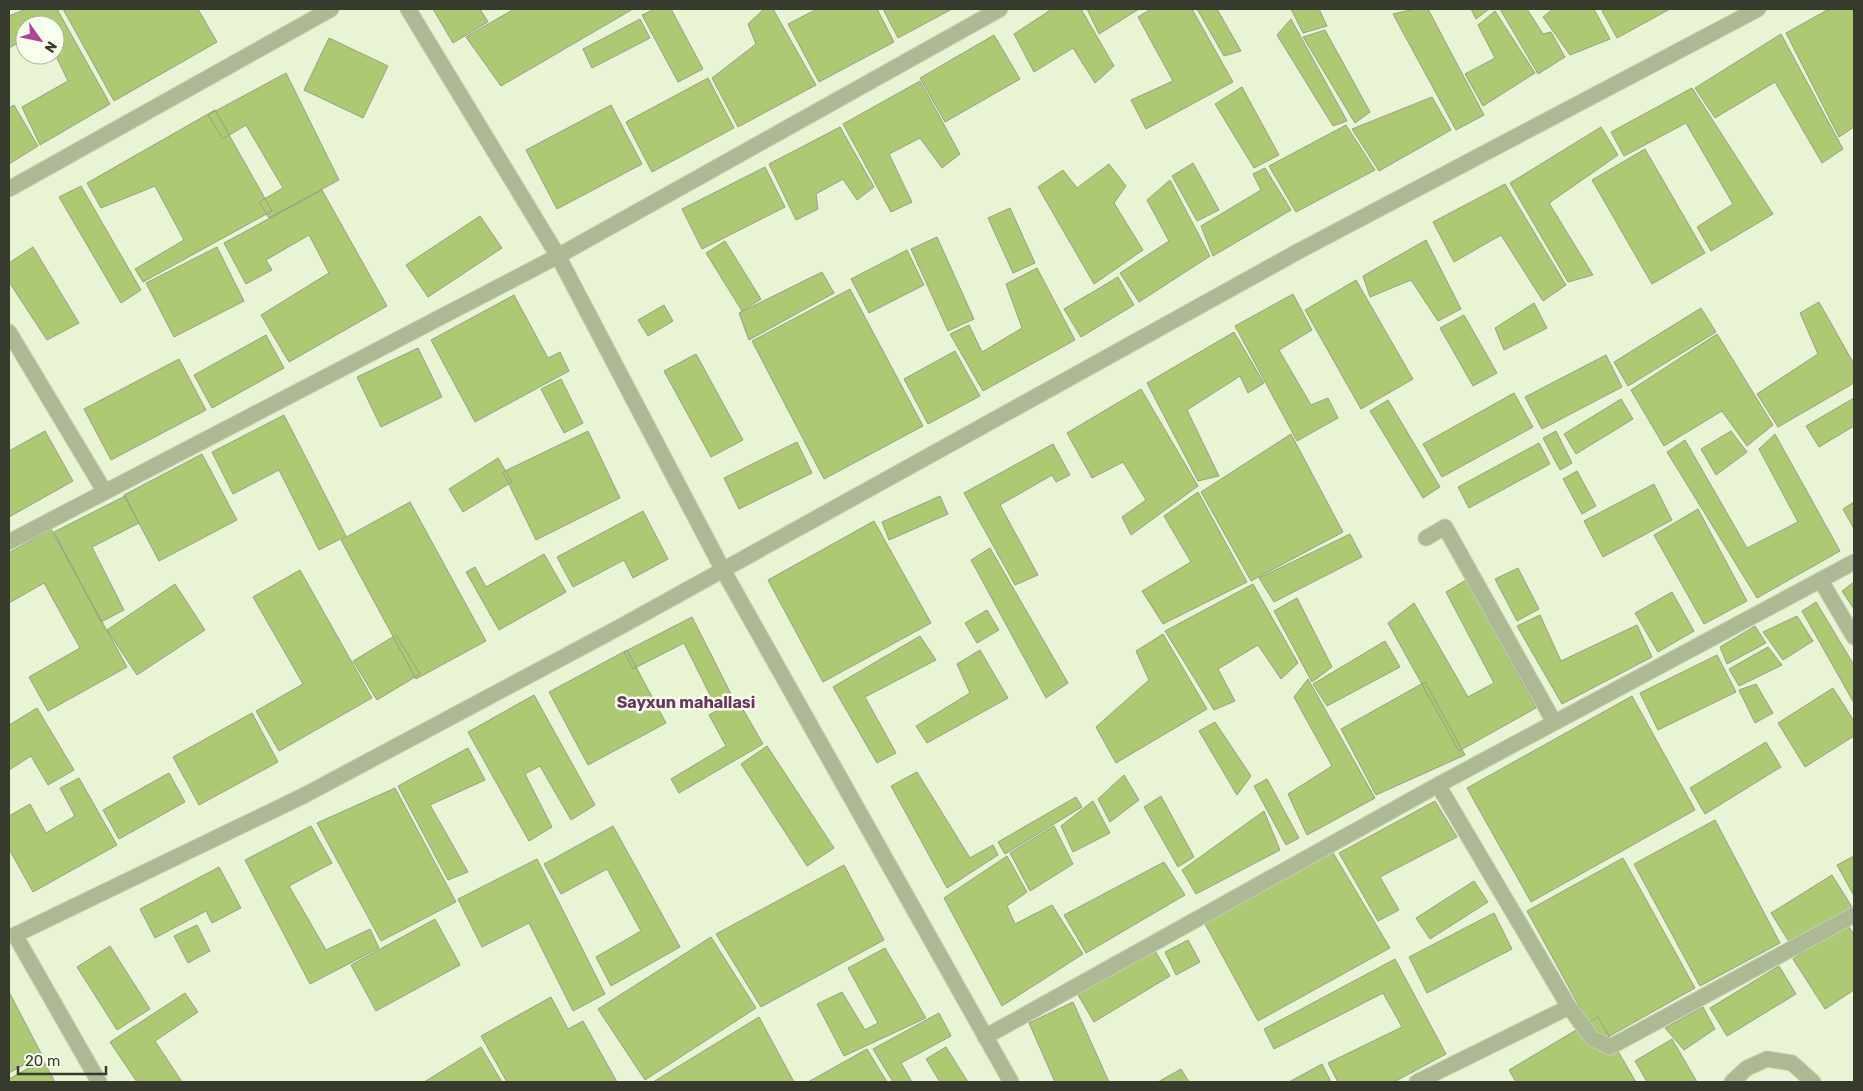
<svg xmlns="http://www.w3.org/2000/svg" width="1863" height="1091" font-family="Rubik,sans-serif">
  <rect width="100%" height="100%" fill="#e8f4d3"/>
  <path fill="#adc973" stroke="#96a183" d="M26,9H57L110,104L40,145L22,107L68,81L55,54V25H25V39L9,48V16Z
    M63,9H198L217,42L114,101Z
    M433,9H480L488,22L453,43Z
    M514,9H633L501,86L466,37Z
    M655,9H671L703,69L678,82L642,15Z
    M764,9H773L816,85L738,127L712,78L756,44L748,24Z
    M817,9H877L894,42L819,82L788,24Z
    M883,9H952L898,38Z
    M1052,9H1081L1114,66L1095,83L1073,48L1034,72L1014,34Z
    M1087,9H1139L1099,34Z
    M1151,9H1192L1233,82L1146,129L1131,100L1173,81L1138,17Z
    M1197,9H1217L1241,51L1224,56Z
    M1291,9H1319L1327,26L1303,33Z
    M1415,9H1428L1484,115L1456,130L1393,14Z
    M1471,9H1489L1476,19Z
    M1500,9H1527L1543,34L1551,32L1565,57L1538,74Z
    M1553,9H1594L1610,39L1570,55L1543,17Z
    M1605,9H1670L1617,38L1602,11Z
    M1829,9H1854V127L1839,137L1786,33Z
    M1495,11L1535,73L1483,106L1465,74L1495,58L1478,25Z
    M640,19L650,38L592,68L583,49Z
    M1291,19L1347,121L1333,126L1277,35Z
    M1325,30L1370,112L1355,123L1303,37Z
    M1781,34L1843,149L1822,163L1775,82L1715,118L1695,88Z
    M994,35L1020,79L945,122L920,78Z
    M329,38L388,66L363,118L304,90Z
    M286,73L339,180L269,218L259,202L283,188L246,125L223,139L208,115Z
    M708,78L734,128L652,172L626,122Z
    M920,81L960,154L942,168L920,138L889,154L912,202L891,212L843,124Z
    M1242,87L1279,155L1254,168L1215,104Z
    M1692,88L1773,214L1711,251L1697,227L1733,204L1686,123L1624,156L1611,132Z
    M1432,97L1451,130L1379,171L1352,129Z
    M14,105L38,146L9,164V108Z
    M611,105L642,164L557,209L526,150Z
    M215,110L272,211L143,282L135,269L184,240L155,186L101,208L87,183Z
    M1346,125L1375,170L1296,212L1269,166Z
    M840,127L874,187L857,200L843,179L816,194L818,209L796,220L769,164Z
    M1601,127L1618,155L1549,203L1593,275L1568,282L1510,183Z
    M1645,149L1705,253L1652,284L1592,180Z
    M1193,163L1219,210L1197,221L1172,176Z
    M1109,164L1126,186L1114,203L1143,250L1094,284L1038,187L1063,170L1077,188Z
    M765,167L785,207L702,249L682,209Z
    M1265,168L1291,210L1213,256L1201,226L1261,190L1253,174Z
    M1170,180L1210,256L1139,302L1120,273L1169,241L1147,200Z
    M1505,184L1566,285L1543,301L1501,235L1454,262L1433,222Z
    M81,186L141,290L121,303L59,197Z
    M322,190L387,306L289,362L261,315L329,273L309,235L266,260L272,270L246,284L224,243Z
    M1010,208L1035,263L1013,273L988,218Z
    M480,216L502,248L428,297L406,265Z
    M937,237L974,319L948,331L911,249Z
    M1426,240L1461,309L1438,321L1411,280L1370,297L1363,276Z
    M725,241L761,299L742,311L706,253Z
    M33,247L79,323L47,340L9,282V263Z
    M217,247L244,301L174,337L146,283Z
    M907,250L924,285L869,313L851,279Z
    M1037,268L1075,340L983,391L950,334L969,325L982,352L1022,328L1006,284Z
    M822,272L834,293L749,340L739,313Z
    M1118,277L1134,305L1081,337L1064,309Z
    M1356,280L1413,379L1361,409L1305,310Z
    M850,289L923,426L824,479L752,341Z
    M1293,294L1312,330L1279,350L1311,405L1328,398L1338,418L1297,441L1235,326Z
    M514,295L548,358L560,352L569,371L475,422L431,340Z
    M1819,302L1854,364V383L1778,427L1757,394L1818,354L1800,313Z
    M1534,303L1547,328L1504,350L1495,328Z
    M664,305L673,321L648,336L638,320Z
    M1701,308L1716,332L1628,386L1614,362Z
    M1464,315L1497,373L1473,386L1440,328Z
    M1234,332L1264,383L1248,393L1240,376L1187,410L1219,476L1198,481L1147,383Z
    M1717,334L1773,425L1747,446L1722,411L1664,446L1631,390Z
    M266,335L284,368L212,408L194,375Z
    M418,348L442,397L381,427L357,377Z
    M955,351L980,396L928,424L904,379Z
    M696,354L743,440L711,457L664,371Z
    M1606,355L1622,387L1542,429L1525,397Z
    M179,359L206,410L111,460L84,409Z
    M561,379L583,423L564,433L541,389Z
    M1141,389L1198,486L1131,535L1122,517L1146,500L1123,462L1092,478L1067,433Z
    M1514,393L1533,427L1442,477L1423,444Z
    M1854,398V426L1819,447L1806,426Z
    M1621,399L1633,419L1576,454L1564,434Z
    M1388,400L1440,487L1423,498L1370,411Z
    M284,415L346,536L319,550L279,470L233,494L212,452Z
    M45,431L73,481L9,517V451Z
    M588,431L620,498L536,540L503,472Z
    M1556,431L1572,463L1560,470L1543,438Z
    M1731,431L1747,452L1716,475L1701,449Z
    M1291,434L1343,532L1251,581L1201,492Z
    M1775,434L1840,551L1757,598L1667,452L1685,440L1747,548L1798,522L1759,449Z
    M797,442L812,473L739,509L724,478Z
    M1539,443L1550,464L1469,508L1458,487Z
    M1053,444L1070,475L1056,482L1052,475L1000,505L1038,575L1015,585L964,493Z
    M202,454L237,520L159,561L124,495Z
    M498,458L512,482L463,512L449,489Z
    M1577,471L1596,506L1582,514L1563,479Z
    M1654,484L1672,520L1603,557L1584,521Z
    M1198,492L1247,582L1163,624L1142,591L1191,562L1164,516Z
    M125,496L139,523L92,547L124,610L101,622L54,532Z
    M940,496L948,514L889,540L882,522Z
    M410,502L486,641L416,679L341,540Z
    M1854,502V529L1843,509Z
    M1698,509L1747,601L1704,624L1654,535Z
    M643,511L668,559L633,578L624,560L573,587L557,557Z
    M874,521L931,623L823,682L768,580Z
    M51,529L127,667L48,711L29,677L80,648L44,583L9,603V553Z
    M1350,534L1362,557L1274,602L1259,578Z
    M990,548L1068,683L1046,698L971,560Z
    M544,554L566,592L499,630L466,572L475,567L486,587Z
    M1518,568L1539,609L1517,621L1495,579Z
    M300,570L372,698L279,751L256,711L303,684L253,597Z
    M1466,580L1536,708L1459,751L1388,623L1414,603L1468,697L1494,683L1446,592Z
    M1854,582V609L1842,591Z
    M175,584L205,630L137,675L107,630Z
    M1253,584L1298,663L1281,679L1258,645L1218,669L1235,701L1214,710L1165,631Z
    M1672,592L1694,631L1658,652L1635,613Z
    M1297,598L1332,667L1312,682L1274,611Z
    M1816,602L1854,665V703L1802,611Z
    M987,610L999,630L977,643L965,623Z
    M1540,615L1561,661L1637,625L1652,657L1562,704L1517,626Z
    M1797,616L1813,641L1783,660L1763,632Z
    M692,617L731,694L714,703L684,643L633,669L624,652Z
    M1755,626L1766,643L1727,664L1720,647Z
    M1163,634L1207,709L1116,763L1096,727L1149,680L1136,651Z
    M396,635L420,674L377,700L353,661Z
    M920,636L936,660L865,697L896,753L877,763L833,687Z
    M1385,641L1400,667L1327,706L1313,684Z
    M1768,647L1782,665L1739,686L1729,669Z
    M627,650L666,723L588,765L549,692Z
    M980,650L1008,698L927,743L916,726L970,693L957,664Z
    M1717,655L1736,692L1658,730L1640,693Z
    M1308,679L1375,798L1307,835L1288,794L1332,766L1294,697Z
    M1425,682L1465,755L1376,795L1341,729Z
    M1756,684L1773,713L1755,723L1739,690Z
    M1833,688L1854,721V736L1805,767L1778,723Z
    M534,695L595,805L571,820L540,766L525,774L552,827L529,841L468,732Z
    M1632,696L1695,810L1531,902L1467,788Z
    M737,699L763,744L679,793L671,779L726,746L709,715Z
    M37,708L74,770L48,785L31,756L9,770V725Z
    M252,713L278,762L199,805L173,757Z
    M1215,722L1251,776L1237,795L1199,731Z
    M1766,742L1781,767L1705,814L1690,788Z
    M767,746L834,848L807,866L741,764Z
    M468,748L485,780L430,805L468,872L448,880L398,786Z
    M917,772L970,858L993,845L998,855L947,888L891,786Z
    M169,773L185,802L119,839L103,810Z
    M1124,775L1139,800L1110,822L1098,799Z
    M79,778L117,845L33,892L9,849V816L30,804L46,833L75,816L60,788Z
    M1267,779L1299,838L1286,845L1254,786Z
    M395,788L456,902L381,941L317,823Z
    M1161,796L1194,857L1178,867L1144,807Z
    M1076,797L1082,807L1005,854L998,842Z
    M1093,801L1110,833L1073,852L1061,826Z
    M1435,801L1457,837L1380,877L1399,910L1378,921L1339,853Z
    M1264,811L1280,850L1196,894L1182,870Z
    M1715,820L1780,943L1700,986L1634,864Z
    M311,826L332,863L289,886L326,950L370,929L379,948L310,984L245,860Z
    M613,826L680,947L611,986L596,957L641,931L607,869L561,894L544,864Z
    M1054,826L1073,864L1030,891L1010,853Z
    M1332,851L1390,948L1258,1021L1204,922Z
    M1007,856L1027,892L1007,906L1015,924L1052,905L1083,954L1002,1006L944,898Z
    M1854,856V893L1853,894L1837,865Z
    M1623,858L1695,988L1599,1042L1527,911Z
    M537,859L605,994L573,1011L529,923L482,947L458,899Z
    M1164,862L1185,895L1086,953L1064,915Z
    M844,865L884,940L761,1007L716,934Z
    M219,867L241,908L212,923L206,911L155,938L140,909Z
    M1832,875L1852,907L1791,945L1771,913Z
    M1474,881L1488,902L1430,939L1416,918Z
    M1494,913L1512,949L1427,993L1409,957Z
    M435,919L460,965L376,1011L351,965Z
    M1847,923L1854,935V990L1825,1009L1793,959Z
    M197,925L210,951L188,963L174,936Z
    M711,937L756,1008L645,1080L598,1009Z
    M1188,940L1200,962L1176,975L1165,952Z
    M110,946L150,1009L117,1030L77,967Z
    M885,948L926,1018L844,1056L817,1004L842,992L865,1030L878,1023L848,968Z
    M1154,949L1170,976L1094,1022L1078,995Z
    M1395,959L1446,1054L1394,1082H1338L1328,1063L1402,1027L1383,993L1274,1049L1264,1029Z
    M1779,966L1796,994L1727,1036L1710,1008Z
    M9,992L42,1055L9,1073Z
    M185,993L198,1012L155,1041L182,1082H137L110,1042Z
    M551,997L568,1029L583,1021L617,1082H507L481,1036Z
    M1073,1002L1109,1082H1055L1029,1023Z
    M1703,1007L1715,1029L1684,1050L1665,1028Z
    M939,1013L951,1036L901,1063L912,1082H893L873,1049Z
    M759,1017L794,1082H653Z
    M1598,1017L1636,1082H1516L1509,1070Z
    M1672,1039L1697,1082H1647L1635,1061Z
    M481,1047L502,1082H424Z
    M946,1047L968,1082H940L926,1059Z
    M867,1049L887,1082H808Z
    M43,1060L55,1082H9V1079Z
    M1322,1064L1331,1082H1289Z
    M1181,1069L1189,1082H1158Z"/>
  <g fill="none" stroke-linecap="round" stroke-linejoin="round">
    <g stroke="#c5cfb2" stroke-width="17">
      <path id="lane" d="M1732,1082L1747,1068L1767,1059L1792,1063L1813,1082"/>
    </g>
    <g stroke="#c5cfb2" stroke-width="17">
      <path id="street" d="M408,9L558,256L723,570L1011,1082
        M9,189L331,9
        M9,332L105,492
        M1426,538L1445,527L1554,722
        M9,542L558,256L1000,9
        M1821,581L1854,637
        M1438,785L1569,1007L1592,1038L1610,1047L1854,915
        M985,1037L1438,785L1854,562
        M99,1082L15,935L303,796L618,628L1299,251L1758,9
        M1417,1082L1569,1007"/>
    </g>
    <use href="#lane" stroke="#adb995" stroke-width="15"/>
    <use href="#street" stroke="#adb995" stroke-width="15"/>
  </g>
  <g text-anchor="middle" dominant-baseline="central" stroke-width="5" stroke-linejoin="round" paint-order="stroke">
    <g font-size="16" font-weight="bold" fill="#6e3561" stroke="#f8ffeb">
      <text x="686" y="702">Sayxun mahallasi</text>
    </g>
  </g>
  <rect width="1863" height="1091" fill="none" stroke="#373b2e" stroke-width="20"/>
  <g transform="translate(40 40) rotate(123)"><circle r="24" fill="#f8ffeb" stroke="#abb19f"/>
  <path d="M0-4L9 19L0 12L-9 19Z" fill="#b4429d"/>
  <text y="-8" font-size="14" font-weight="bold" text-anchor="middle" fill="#373b2e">N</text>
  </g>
  <path d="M18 1066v8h88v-8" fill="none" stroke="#373b2e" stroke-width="2.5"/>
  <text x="25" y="1066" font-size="15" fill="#373b2e" stroke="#f8ffeb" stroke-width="4" paint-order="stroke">20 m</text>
</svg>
